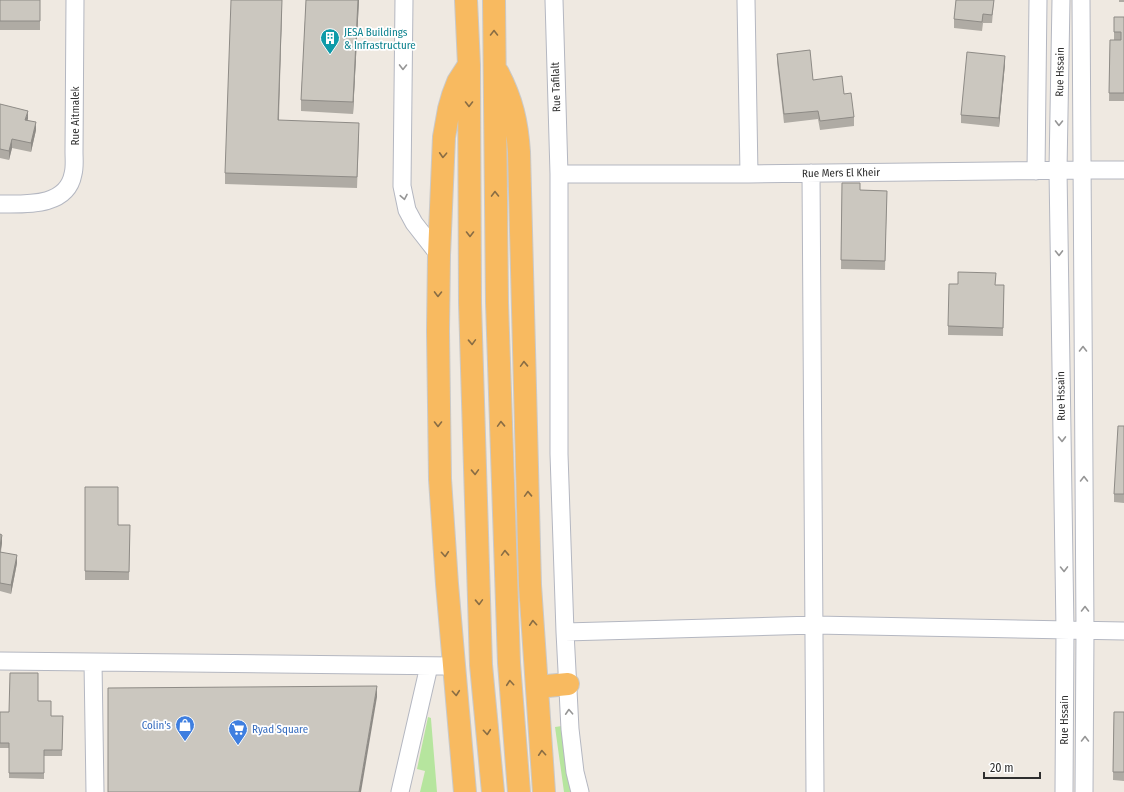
<svg xmlns="http://www.w3.org/2000/svg" width="1124" height="792" font-family="'Fira Sans Condensed',sans-serif">
  <rect width="100%" height="100%" fill="#efe9e1"/>
  <path fill="#b6e59e" d="M428,717L431,718V719L437,792H420L425,771L417,769Z
    M562,726L572,792H564L555,727Z"/>
  <g fill="none" stroke-linecap="round" stroke-linejoin="round">
    <g stroke="#b4b7c1" stroke-width="19">
      <path id="minor" d="M404,0L402,186L407,210L414,223L439,255
        M554,0L559,174V454L565,632L570,729L575,772L580,792
        M746,0L749,174
        M1061,0L1058,170L1065,630L1064,792
        M1081,0L1085,631L1084,792
        M1036,171L1038,0
        M811,173L815,792
        M559,174H749L1082,170H1124
        M0,204C26,204 67,207 73,174C75,167 74,159 74,152L75,0
        M565,632L815,625L1124,631
        M0,661L454,666
        M93,662L95,792
        M400,792L429,666"/>
    </g>
    <g stroke="#c9c9c9" stroke-width="24">
      <path id="trunk" d="M466,0L469,65L470,303L481,665L493,792
        M494,0L497,303L509,663L519,792
        M498,73C512,100 517,122 519,152L530,585L544,792
        M537,687L568,684
        M465,792L447,584L440,479L438,331L439,255L444,137L449,109L453,95L458,82L467,68"/>
    </g>
    <use href="#minor" stroke="#fff" stroke-width="17"/>
    <use href="#trunk" stroke="#f8ba60" stroke-width="22"/>
  </g>
  <path fill="#afaba4" d="M0,0H40V30H0Z
    M306,0H359L353,114L301,111V100Z
    M956,0H994L992,23H983L982,31L954,28V19Z
    M1119,0H1124V2H1119Z
    M282,9L279,120L359,134L357,188L225,184V173Z
    M1114,17H1124V101H1109L1110,40H1114Z
    M777,54L813,80L844,94L854,117V126L820,130L818,119L784,123L777,62Z
    M1005,64L999,127L961,123V115Z
    M0,104L27,120L36,130L31,152L12,148L9,160L0,158Z
    M842,183L860,190L887,191L885,270L841,269Z
    M996,285H1004L1003,336L948,335V326Z
    M1124,426V503L1114,502V494Z
    M85,487L118,525H130L129,580H85Z
    M0,534L2,543L1,552L17,563L11,594L0,591Z
    M38,701L51,716H63L62,756H44V779L9,778V748H0V712H9Z
    M1114,712H1124V781L1113,780Z"/>
  <path fill="#8e8b86" d="M282,0V9L278,131V120Z
    M358,0H359L353,114V102Z
    M1005,56V64L999,127V118Z
    M28,111V119L25,128V120Z
    M36,122V130L31,152V143Z
    M12,139V148L9,160V151Z
    M2,535V543L0,554V546Z
    M17,555V563L11,594V585Z
    M377,686V697L361,792H359Z"/>
  <path fill="#cbc7bf" stroke="#8e8b86" d="M0,0H40V21H0Z
    M231,0H282L278,120L359,123L357,177L225,173Z
    M306,0H358L353,102L301,100Z
    M956,0H994L992,15L983,14L982,22L954,19Z
    M1114,17H1124V93H1109L1110,40H1121V32H1114Z
    M810,50L813,80L842,76L844,94L851,93L854,117L820,121L818,111L784,114L777,54Z
    M967,52L1005,56L999,118L961,115Z
    M0,104L28,111L25,120L36,122L31,143L12,139L9,151L0,149Z
    M842,183H860V190L887,191L885,261L841,260Z
    M958,272L996,273L995,285H1004L1003,328L948,326L949,284H958Z
    M1118,426H1124V494H1114Z
    M85,487H118V525H130L129,572L85,571Z
    M0,534L2,535L0,546Z
    M0,552L17,555L11,585L0,583Z
    M10,673H38V701H51V716H63L62,750H44V773H9V743H0V712H9Z
    M377,686L359,792H108V688Z
    M1114,712H1124V772H1113Z"/>
  <defs><path id="oneway-chevron" d="M-2-3.5L2.5 0L-2 3.5" fill="none" stroke-width="1.6" stroke-linecap="round" stroke-linejoin="round"/></defs>
  <g stroke="#896d44">
    <use href="#oneway-chevron" transform="translate(494 33) rotate(-90)"/>
    <use href="#oneway-chevron" transform="translate(469 104) rotate(90)"/>
    <use href="#oneway-chevron" transform="translate(443 155) rotate(93)"/>
    <use href="#oneway-chevron" transform="translate(495 194) rotate(-91)"/>
    <use href="#oneway-chevron" transform="translate(470 234) rotate(90)"/>
    <use href="#oneway-chevron" transform="translate(438 294) rotate(91)"/>
    <use href="#oneway-chevron" transform="translate(472 342) rotate(88)"/>
    <use href="#oneway-chevron" transform="translate(524 364) rotate(-92)"/>
    <use href="#oneway-chevron" transform="translate(438 424) rotate(90)"/>
    <use href="#oneway-chevron" transform="translate(501 424) rotate(-92)"/>
    <use href="#oneway-chevron" transform="translate(475 472) rotate(88)"/>
    <use href="#oneway-chevron" transform="translate(528 494) rotate(-92)"/>
    <use href="#oneway-chevron" transform="translate(505 553) rotate(-92)"/>
    <use href="#oneway-chevron" transform="translate(445 554) rotate(86)"/>
    <use href="#oneway-chevron" transform="translate(479 602) rotate(88)"/>
    <use href="#oneway-chevron" transform="translate(533 623) rotate(-94)"/>
    <use href="#oneway-chevron" transform="translate(510 683) rotate(-95)"/>
    <use href="#oneway-chevron" transform="translate(456 693) rotate(85)"/>
    <use href="#oneway-chevron" transform="translate(487 732) rotate(85)"/>
    <use href="#oneway-chevron" transform="translate(542 753) rotate(-94)"/>
  </g>
  <g stroke="#969696">
    <use href="#oneway-chevron" transform="translate(403 67) rotate(91)"/>
    <use href="#oneway-chevron" transform="translate(1059 123) rotate(91)"/>
    <use href="#oneway-chevron" transform="translate(404 197) rotate(79)"/>
    <use href="#oneway-chevron" transform="translate(1059 253) rotate(89)"/>
    <use href="#oneway-chevron" transform="translate(1083 349) rotate(-90)"/>
    <use href="#oneway-chevron" transform="translate(1062 439) rotate(89)"/>
    <use href="#oneway-chevron" transform="translate(1084 479) rotate(-90)"/>
    <use href="#oneway-chevron" transform="translate(1064 569) rotate(89)"/>
    <use href="#oneway-chevron" transform="translate(1085 609) rotate(-90)"/>
    <use href="#oneway-chevron" transform="translate(569 712) rotate(-93)"/>
    <use href="#oneway-chevron" transform="translate(1085 739) rotate(-90)"/>
  </g>
  <defs>
    <g id="building-pin" transform="scale(1)"><path d="M0 17L-7.5 6A9.5 9.5 0 1 1 7.5 6Z" fill="#0f9aa8" stroke="#fff"/><path d="M-4-6H4V6H1V3H-1V6H-4ZM-2.5-4.3h1.7v1.8h-1.7ZM.8-4.3h1.7v1.8H.8ZM-2.5-1h1.7V.8h-1.7ZM.8-1h1.7V.8H.8Z" fill="#fff"/></g>
    <g id="shop-pin" transform="scale(1)"><path d="M0 17L-7.5 6A9.5 9.5 0 1 1 7.5 6Z" fill="#3f7fe0" stroke="#fff"/><path d="M-5-2.5h2.3a2.7 3.5 0 0 1 5.4 0H5L5.5 6h-11ZM-1.5-2.5h3a1.5 2.3 0 0 0-3 0Z" fill="#fff"/></g>
    <g id="supermarket-pin" transform="scale(1)"><path d="M0 17L-7.5 6A9.5 9.5 0 1 1 7.5 6Z" fill="#3f7fe0" stroke="#fff"/><path d="M-6-5.5h2.5l.6 2H6L4.5 2H-2.5L-4.4-4H-6ZM-1.5 3.2a1.3 1.3 0 1 0 .1 0ZM3 3.2a1.3 1.3 0 1 0 .1 0Z" fill="#fff"/></g>
  </defs>
  <g fill-rule="evenodd">
    <use href="#building-pin" x="330" y="38"/>
    <use href="#shop-pin" x="185" y="725"/>
    <use href="#supermarket-pin" x="238" y="729"/>
  </g>
  <g text-anchor="middle" dominant-baseline="central" stroke-width="3.5" stroke-linejoin="round" paint-order="stroke">
    <g font-size="11" fill="#0d838f" stroke="#fff" text-anchor="start">
      <text x="344" y="32">JESA Buildings<tspan x="344" dy="13">&amp; Infrastructure</tspan></text>
    </g>
    <g font-size="11" fill="#2e2e2e" stroke="#fff">
      <text transform="translate(1060 72) rotate(-89)">Rue Hssain</text>
      <text transform="translate(556 87) rotate(-92)">Rue Tafilalt</text>
      <text transform="translate(75 116) rotate(-90)">Rue Aitmalek</text>
      <text transform="translate(841 173) rotate(-1)">Rue Mers El Kheir</text>
      <text transform="translate(1061 396) rotate(-91)">Rue Hssain</text>
      <text transform="translate(1064 720) rotate(-90)">Rue Hssain</text>
    </g>
    <g font-size="11" fill="#366cbe" stroke="#fff" text-anchor="end">
      <text x="171" y="725">Colin's</text>
      <text x="252" y="729" text-anchor="start">Ryad Square</text>
    </g>
  </g>
  <path d="M984 772v6h56v-6" fill="none" stroke="#2e2e2e" stroke-width="2"/>
  <text x="990" y="772" font-size="12" fill="#2e2e2e" stroke="#ffffff" stroke-width="3" paint-order="stroke">20 m</text>
</svg>
